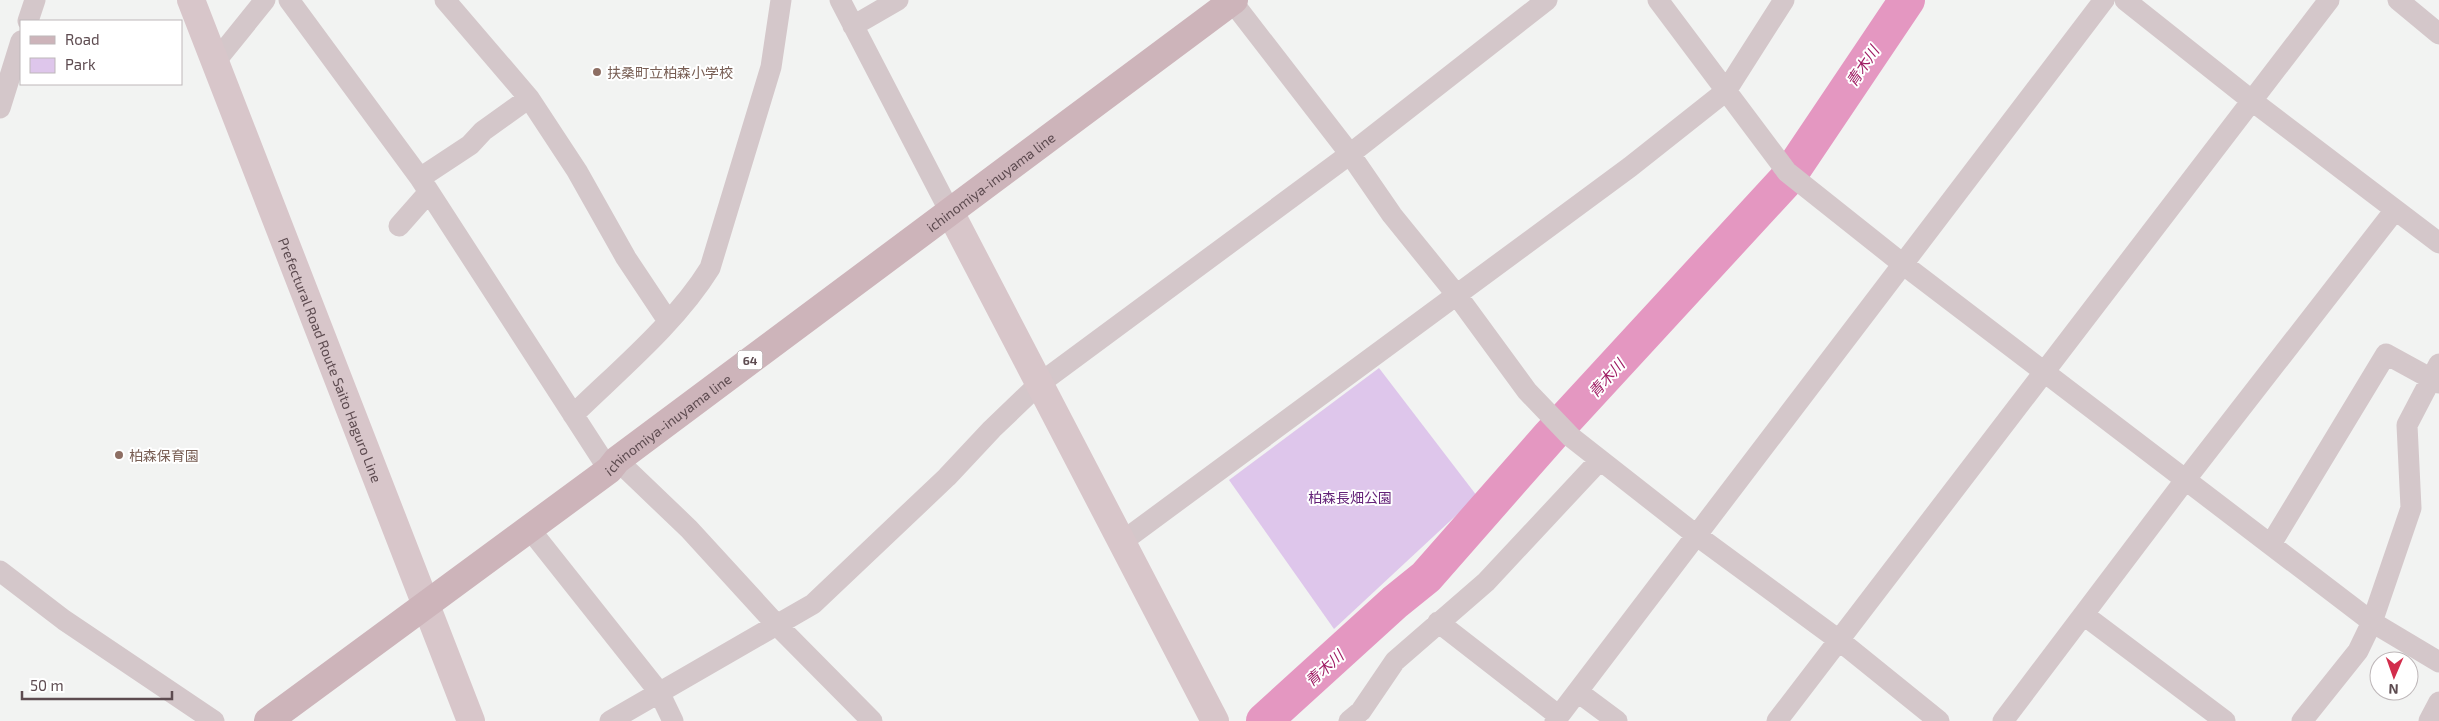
<svg xmlns="http://www.w3.org/2000/svg" width="2439" height="721" font-family="'Exo 2','Noto Sans JP',sans-serif">
  <rect width="100%" height="100%" fill="#f2f3f2"/>
  <path fill="#dec6eb" d="M1379,368L1477,496L1334,629L1229,480Z"/>
  <g fill="none" stroke-linecap="round" stroke-linejoin="round">
    <path stroke="#e497c1" stroke-width="36" d="M1264,721L1395,602L1426,577L1550,436L1786,180L1907,0"/>
    <path stroke="#d4c7ca" stroke-width="21" d="M289,0L420,178L609,470
      M445,0L529,98L577,171L626,258L668,321
      M840,0L949,210
      M1231,0L1350,154L1392,215L1456,294L1527,391L1571,437L1696,535L1840,641L1939,721
      M1658,0L1787,172L1904,265L2372,622L2439,662
      M2125,0L2251,100L2439,243
      M2398,0L2439,34
      M28,21L35,0
      M853,26L898,0
      M215,62L265,0
      M0,108L21,41
      M420,178L470,145L483,131L529,98
      M399,226L429,192
      M573,415C619,370 676,323 710,268L771,67L781,0
      M617,460L689,529L776,624L872,721
      M528,527L659,692L673,721
      M1123,541L1630,167L1726,91L1784,0
      M2271,544L2386,354L2439,383
      M0,571L64,620L214,721
      M2084,615L2225,721
      M1438,622L1559,716
      M1578,692L1617,721
      M610,721L813,604L947,477L992,429L1039,384L1350,154L1547,0
      M1349,721L1361,711L1395,661L1486,582L1600,460
      M1555,721L2104,0
      M1777,721L2329,0
      M2003,721L2186,479L2395,210
      M2302,721L2358,651L2372,622L2411,508L2407,425L2439,364
      M2429,721L2439,702"/>
    <g stroke="#d8c6ca" stroke-width="28">
      <path id="s1" d="M191,0L471,721"/>
      <path d="M949,210L1215,721"/>
    </g>
    <path stroke="#cdb4ba" stroke-width="28" id="s2" d="M268,721L609,470L617,460L1234,0"/>
  </g>
  <g fill="#8d6e63" stroke="#fff" stroke-width="2">
    <circle cx="597" cy="72" r="5"/>
    <circle cx="119" cy="455" r="5"/>
  </g>
  <g text-anchor="middle" dominant-baseline="central" stroke-width="4" stroke-linejoin="round" paint-order="stroke">
    <rect fill="#fff" stroke="#8e8184" stroke-width="1" x="737.5" y="350.5" width="25" height="19" rx="4"/>
    <g font-size="12" font-weight="bold" fill="#5d4b50">
      <text x="750" y="360">64</text>
    </g>
    <g font-size="14" fill="#785e54" stroke="#fff" text-anchor="start">
      <text x="607" y="72">扶桑町立柏森小学校</text>
      <text x="129" y="455">柏森保育園</text>
    </g>
    <g font-size="14" fill="#5d4b50" stroke="#fff">
      <text stroke="none"><textPath href="#s2" startOffset="902">ichinomiya-inuyama line</textPath></text>
      <text stroke="none"><textPath href="#s1" startOffset="386">Prefectural Road Route Saito Haguro Line</textPath></text>
      <text stroke="none"><textPath href="#s2" startOffset="498">ichinomiya-inuyama line</textPath></text>
    </g>
    <g font-size="14" fill="#632278" stroke="#fff">
      <text x="1350" y="497">柏森長畑公園</text>
    </g>
    <g font-size="15" font-style="italic" fill="#9f1c63" stroke="#fff">
      <text transform="translate(1862 66) rotate(-56)">青木川</text>
      <text transform="translate(1606 378) rotate(-48)">青木川</text>
      <text transform="translate(1324 668) rotate(-42)">青木川</text>
    </g>
  </g>
  <rect x="20" y="20" width="162" height="65" fill="#ffffff" stroke="#beb7b9"/>
  <rect x="30" y="36" width="25" height="8" fill="#cdb4ba" stroke="#beb7b9"/>
  <text x="65" y="45" font-size="15" fill="#5d4b50">Road</text>
  <rect x="30" y="58" width="25" height="15" fill="#dec6eb" stroke="#beb7b9"/>
  <text x="65" y="70" font-size="15" fill="#5d4b50">Park</text>
  <g transform="translate(2394 676) rotate(182)"><circle r="24" fill="#ffffff" stroke="#beb7b9"/>
  <path d="M0-4L9 19L0 12L-9 19Z" fill="#d22d4c"/>
  <text y="-8" font-size="14" font-weight="bold" text-anchor="middle" fill="#5d4b50">N</text>
  </g>
  <path d="M22 691v8h150v-8" fill="none" stroke="#5d4b50" stroke-width="2.5"/>
  <text x="30" y="691" font-size="15" fill="#5d4b50" stroke="#ffffff" stroke-width="4" paint-order="stroke">50 m</text>
</svg>
